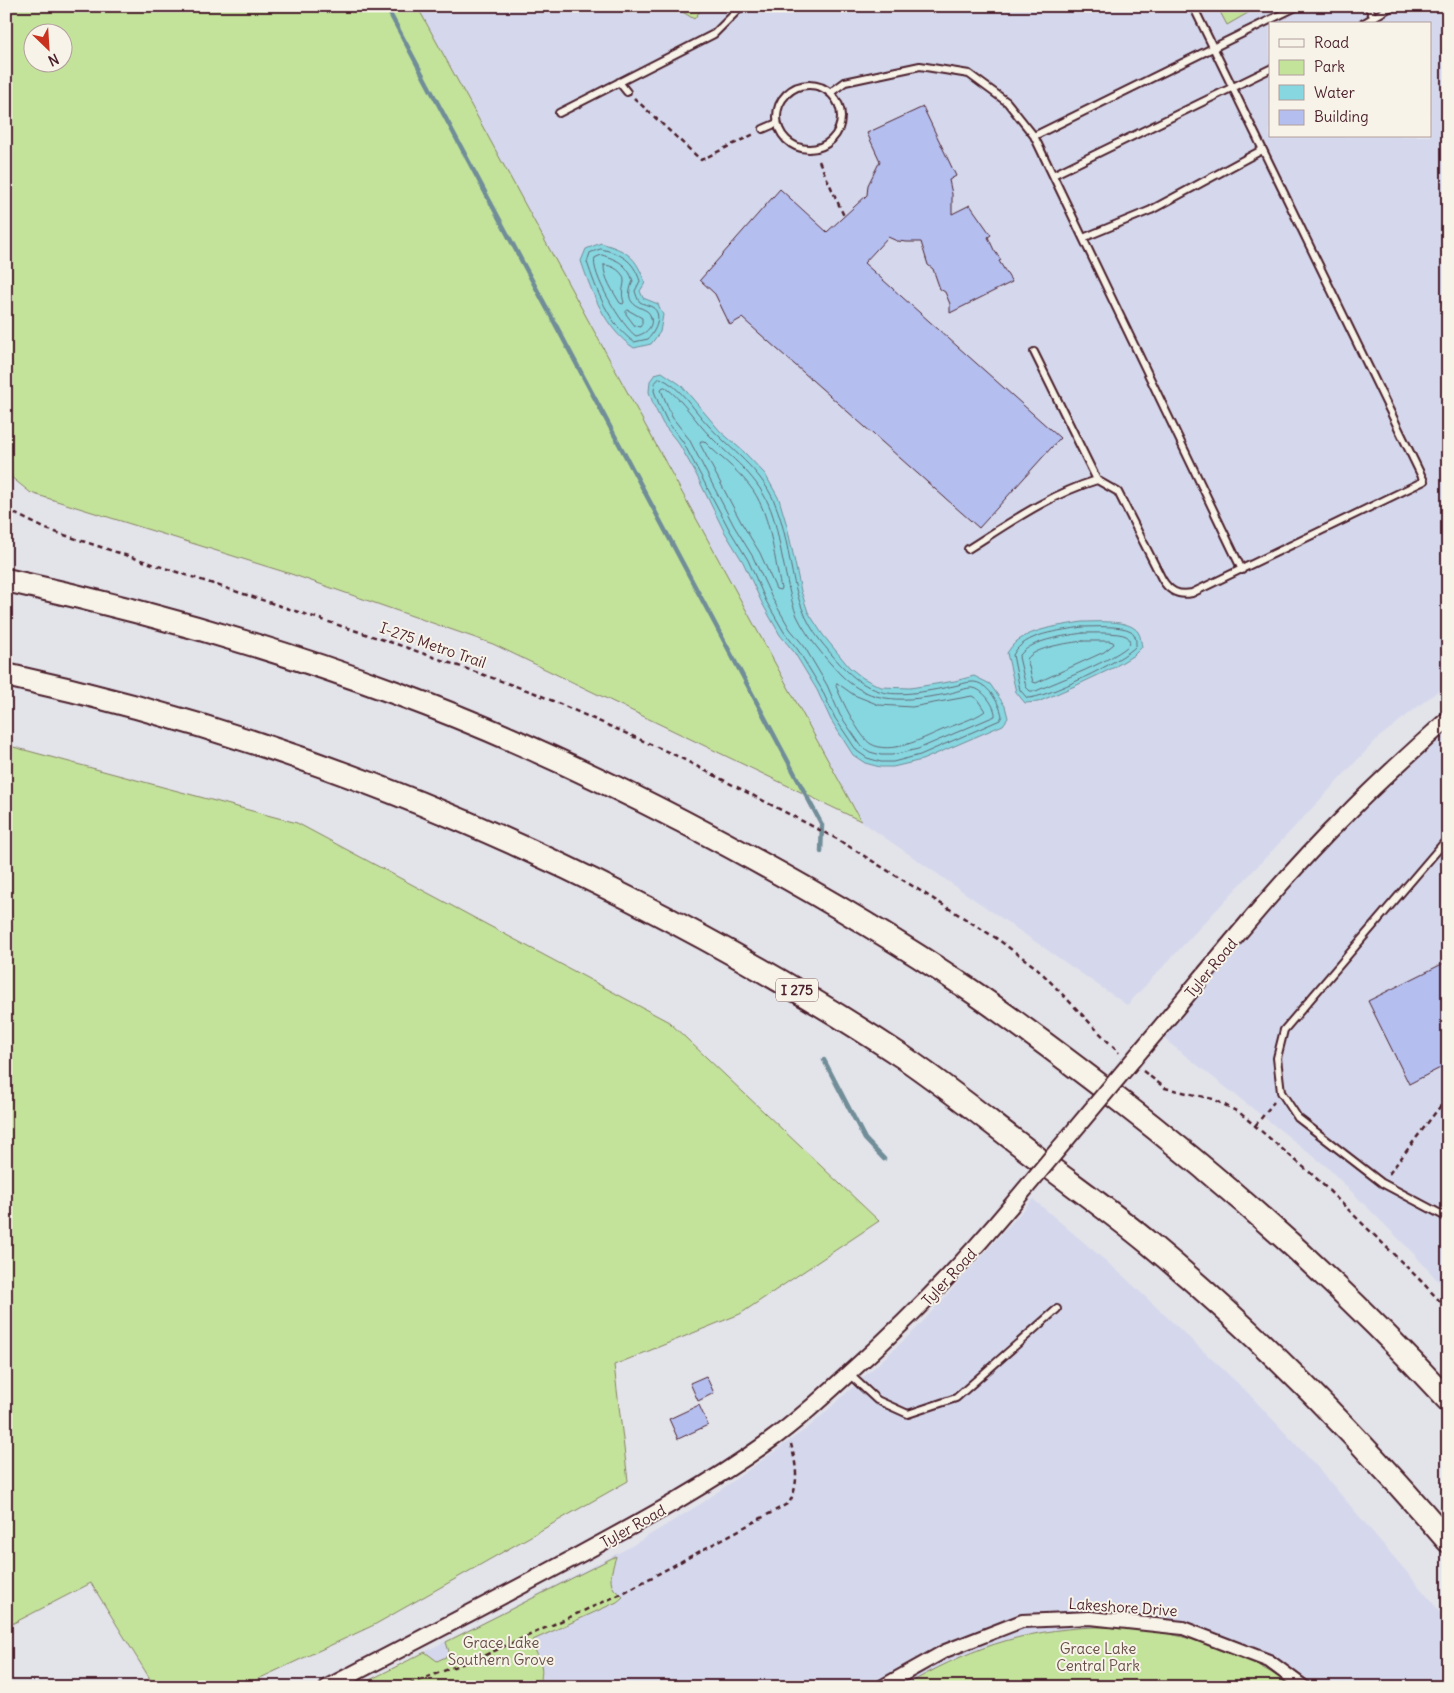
<svg xmlns="http://www.w3.org/2000/svg" width="1454" height="1693" font-family="Delius,sans-serif">
  <rect width="100%" height="100%" fill="#e3e3ea"/>
  <filter id="ink" filterUnits="userSpaceOnUse"><feTurbulence type="fractalNoise" baseFrequency=".02" numOctaves="2"/><feDisplacementMap in="SourceGraphic" scale="10" xChannelSelector="R" yChannelSelector="G"/><feConvolveMatrix kernelMatrix="1 2 1 2 8 2 1 2 1" color-interpolation-filters="sRGB"/></filter>
  <g filter="url(#ink)">
    <path fill="#d5d8ec" fill-rule="evenodd" d="M417,6H1448V683L1378,738L1127,1005L855,817ZM1270,24H1430V136H1270Z
      M1448,731V1292L1414,1254L1326,1166L1163,1038L1185,1009L1297,878L1353,818L1416,758Z
      M1033,1199L1122,1275L1246,1391L1319,1469L1427,1596L1448,1622V1687H356L630,1547L702,1503L810,1426L916,1329Z"/>
    <path fill="#c3e39b" stroke="#868163" fill-rule="evenodd" d="M6,6H417L861,821L493,644L291,574L31,493L6,473ZM62,32V62H32V32Z
      M673,6H704L694,19Z
      M1217,6H1260L1227,25Z
      M6,745L297,823L669,1022L879,1221L740,1314L614,1365L628,1481L374,1625L241,1687H155L91,1583L6,1627Z
      M616,1556C614,1565 607,1580 614,1589C616,1592 620,1593 623,1597L617,1602L533,1640C535,1658 546,1661 540,1683L521,1682L486,1687H356L425,1652L437,1661L450,1655L446,1642Z
      M1094,1627C1116,1627 1137,1628 1159,1632C1206,1640 1255,1659 1293,1687H903C965,1650 1021,1630 1094,1627Z"/>
    <path fill="#87d7e1" stroke="#6f8d98" d="M601,243C627,251 636,256 645,283L640,291L643,298L658,304L663,315L660,332L651,344L634,348C605,329 592,293 581,261L586,249Z
      M662,372L681,385L720,431L744,452L765,474L779,499L787,526L801,591L808,612L823,635L849,667L863,678L881,687L910,688L955,681L974,676L990,684L1005,706L1008,718L1003,725L922,760L893,767H880L865,763L853,755L831,720L817,690L794,652L780,635L762,603L743,562L724,531L695,472L679,444L663,424L654,406L649,392L650,381L655,374Z
      M1082,622C1097,622 1129,619 1138,632C1141,636 1141,643 1142,647L1134,655L1113,668L1077,685L1038,702L1025,703L1016,692L1007,653C1010,649 1013,644 1017,641C1035,628 1060,626 1082,622Z"/>
    <g fill="none" stroke-linecap="round" stroke-linejoin="round">
      <path stroke="#626974" stroke-width="1" d="M601,249C622,254 633,260 640,281L635,291C636,294 637,299 640,302C643,304 648,305 652,307C664,314 655,332 648,339L634,342C609,325 596,289 587,262L590,253Z
        M602,255C618,260 627,264 633,281C620,310 647,305 650,315C655,326 646,334 636,336C623,328 589,271 595,258Z
        M604,265C612,265 625,272 624,282C623,290 621,294 624,302L623,304L620,303C614,293 603,277 604,265Z
        M628,310L642,318V324L640,327L635,326L626,314V312Z
        M660,378C680,386 693,409 708,425C731,450 760,469 774,501C795,550 786,598 822,643C838,662 854,683 879,691C899,698 933,690 954,686C959,685 966,682 972,682C987,681 1000,704 1002,716L1000,720L920,755L893,762H881L867,758L857,751L835,718L821,688L798,650L784,632L766,601L748,560L729,529L683,442L667,421L659,404L654,391L655,383Z
        M665,387C683,400 695,421 711,437C732,459 754,473 768,503C776,520 779,542 783,561C787,579 790,599 797,616C807,637 825,658 840,674C871,706 907,701 947,694C953,693 967,687 973,688C983,689 996,707 995,716L918,749L892,755H881L870,752L862,747L840,715L827,685L804,646L790,629L772,598L753,557L734,526L689,439L672,417L661,390L662,388Z
        M701,441H704C718,456 736,468 749,485C771,512 773,554 781,588L780,590L776,589L760,553L741,522L700,444Z
        M1082,627C1094,627 1121,625 1131,631C1136,635 1136,640 1136,646C1124,660 1045,699 1027,698L1020,690L1013,655C1024,633 1060,631 1082,627Z
        M1083,633C1092,633 1119,632 1126,636C1130,638 1129,640 1130,644C1117,659 1056,682 1036,691H1030L1026,687L1019,657C1028,640 1065,636 1083,633Z
        M1083,641H1109L1113,642L1114,644L1104,652L1036,683L1033,682L1027,659C1035,647 1069,643 1083,641Z
        M837,683L854,695L879,705L912,707L972,696L977,699L985,711C975,719 953,725 940,731C922,739 890,755 871,744C860,738 841,699 836,686Z"/>
      <path stroke="#6f8d98" stroke-width="4.5" d="M386,6L822,825L821,852
        M824,1060L865,1139L884,1159"/>
    </g>
    <path fill="#b4bff0" stroke="#4a1f2b" d="M923,107L956,176L949,180L952,194V214L970,205L991,235L988,237L994,250L1001,260L999,261L1012,282L950,313V304L945,292L940,289L933,269L928,265L921,242H907L897,241L888,237L864,263L1060,438L979,528L742,318L730,325L715,294L700,280L780,189L827,232L867,195L868,185L880,161L867,133Z
      M1448,961V1064L1409,1084L1368,1001Z
      M706,1376L714,1393L698,1401L690,1383Z
      M699,1405L708,1425L678,1439L669,1419Z"/>
    <g fill="none" stroke-linecap="round" stroke-linejoin="round">
      <g stroke="#4a1f2b" stroke-width="10">
        <path id="service" d="M1368,6L1374,18
          M1362,24L1393,6
          M619,82L627,92
          M777 117a32 32 0 1 1 64 0a32 32 0 1 1-64 0Z
          M830,93L845,82L920,66L969,74L1007,102L1034,136L1242,570
          M559,113L714,34L742,6
          M763,129L777,123
          M1034,136L1298,6
          M1053,175L1270,69
          M1083,238L1151,210L1262,150
          M1034,352L1097,480L1118,492L1162,579C1169,591 1178,596 1192,593L1424,481L1193,6
          M968,549C1009,523 1050,494 1097,480
          M1448,838L1284,1030L1277,1058L1281,1092L1298,1118L1382,1183L1448,1218
          M849,1374L877,1400L908,1414L956,1398L1057,1309"/>
      </g>
      <g stroke="#4a1f2b" stroke-width="16">
        <path id="minor" d="M881,1687L945,1651L1022,1621L1090,1618L1183,1628L1269,1661L1304,1687"/>
      </g>
      <g stroke="#4a1f2b" stroke-width="19">
        <path id="tertiary" d="M1143,1048C1210,969 1274,886 1348,813C1380,780 1414,750 1448,719
          M328,1687C412,1643 496,1600 579,1555C644,1520 708,1485 768,1442C796,1422 822,1398 848,1374C906,1322 960,1267 1010,1207"/>
      </g>
      <g stroke="#4a1f2b" stroke-width="26">
        <path id="motorway" d="M6,580C139,609 269,646 396,693C494,729 589,773 682,821C780,872 875,926 967,988C1016,1021 1063,1057 1110,1093C1231,1186 1345,1288 1448,1400
          M6,675C222,722 431,798 628,898C722,946 814,998 903,1057C950,1089 995,1126 1040,1160C1077,1188 1114,1214 1150,1244C1257,1333 1356,1434 1448,1541"/>
      </g>
      <path stroke="#4a1f2b" stroke-width="2.5" stroke-dasharray="5 4" stroke-linecap="butt" d="M634,98L701,160L754,134
        M819,161L844,216
        M6,509L46,529L402,646L535,693L675,755L837,839L996,938L1038,969L1119,1053
        M1143,1071L1165,1088L1213,1099L1240,1113L1314,1176L1422,1282L1448,1310
        M1255,1126L1274,1102
        M1389,1174L1448,1096
        M401,1687L483,1656L621,1594L789,1503C800,1484 796,1464 791,1444"/>
      <use href="#service" stroke="#f7f3e8" stroke-width="6"/>
      <use href="#minor" stroke="#f7f3e8" stroke-width="12"/>
      <use href="#tertiary" stroke="#f7f3e8" stroke-width="15"/>
      <use href="#motorway" stroke="#f7f3e8" stroke-width="22"/>
      <g stroke="#4a1f2b" stroke-width="19" stroke-linecap="butt">
        <path id="tertiary-bridge" d="M1010,1207L1143,1048"/>
      </g>
      <use href="#tertiary-bridge" stroke="#f7f3e8" stroke-width="15"/>
    </g>
  </g>
  <g text-anchor="middle" dominant-baseline="central" stroke-width="4" stroke-linejoin="round" paint-order="stroke">
    <rect fill="#f7f3e8" stroke="#7e5f64" stroke-width="1" x="776" y="978.5" width="42" height="23" rx="4"/>
    <g font-size="14" font-weight="bold" fill="#4a1f2b">
      <text x="797" y="990">I 275</text>
    </g>
    <g font-size="15" fill="#4a1f2b" stroke="#f7f3e8">
      <text transform="translate(433 645) rotate(19)">I-275 Metro Trail</text>
      <text transform="translate(1211 968) rotate(-50)">Tyler Road</text>
      <text transform="translate(949 1277) rotate(-47)">Tyler Road</text>
      <text transform="translate(633 1526) rotate(-29)">Tyler Road</text>
      <text transform="translate(1123 1607) rotate(4)">Lakeshore Drive</text>
    </g>
    <g font-size="15" fill="#685047" stroke="#f7f3e8">
      <text x="501" y="1642">Grace Lake<tspan x="501" dy="17">Southern Grove</tspan></text>
      <text x="1098" y="1648">Grace Lake<tspan x="1098" dy="17">Central Park</tspan></text>
    </g>
  </g>
  <rect width="1454" height="1693" fill="none" stroke="#f7f3e8" stroke-width="25"/>
  <rect x="12" y="12" width="1429" height="1668" fill="none" stroke="#4a1f2b" stroke-width="2" filter="url(#ink)"/>
  <rect x="1269" y="22" width="162" height="115" fill="#f7f3e8" stroke="#b29e9c"/>
  <rect x="1279" y="39" width="25" height="8" fill="#f7f3e8" stroke="#b29e9c"/>
  <text x="1314" y="48" font-size="15" fill="#4a1f2b">Road</text>
  <rect x="1279" y="60" width="25" height="15" fill="#c3e39b" stroke="#b29e9c"/>
  <text x="1314" y="72" font-size="15" fill="#4a1f2b">Park</text>
  <rect x="1279" y="85" width="25" height="15" fill="#87d7e1" stroke="#b29e9c"/>
  <text x="1314" y="98" font-size="15" fill="#4a1f2b">Water</text>
  <rect x="1279" y="110" width="25" height="15" fill="#b4bff0" stroke="#b29e9c"/>
  <text x="1314" y="122" font-size="15" fill="#4a1f2b">Building</text>
  <g transform="translate(48 48) rotate(155)"><circle r="24" fill="#f7f3e8" stroke="#b29e9c"/>
  <path d="M0-4L9 19L0 12L-9 19Z" fill="#c8321e"/>
  <text y="-8" font-size="14" font-weight="bold" text-anchor="middle" fill="#4a1f2b">N</text>
  </g>
</svg>
